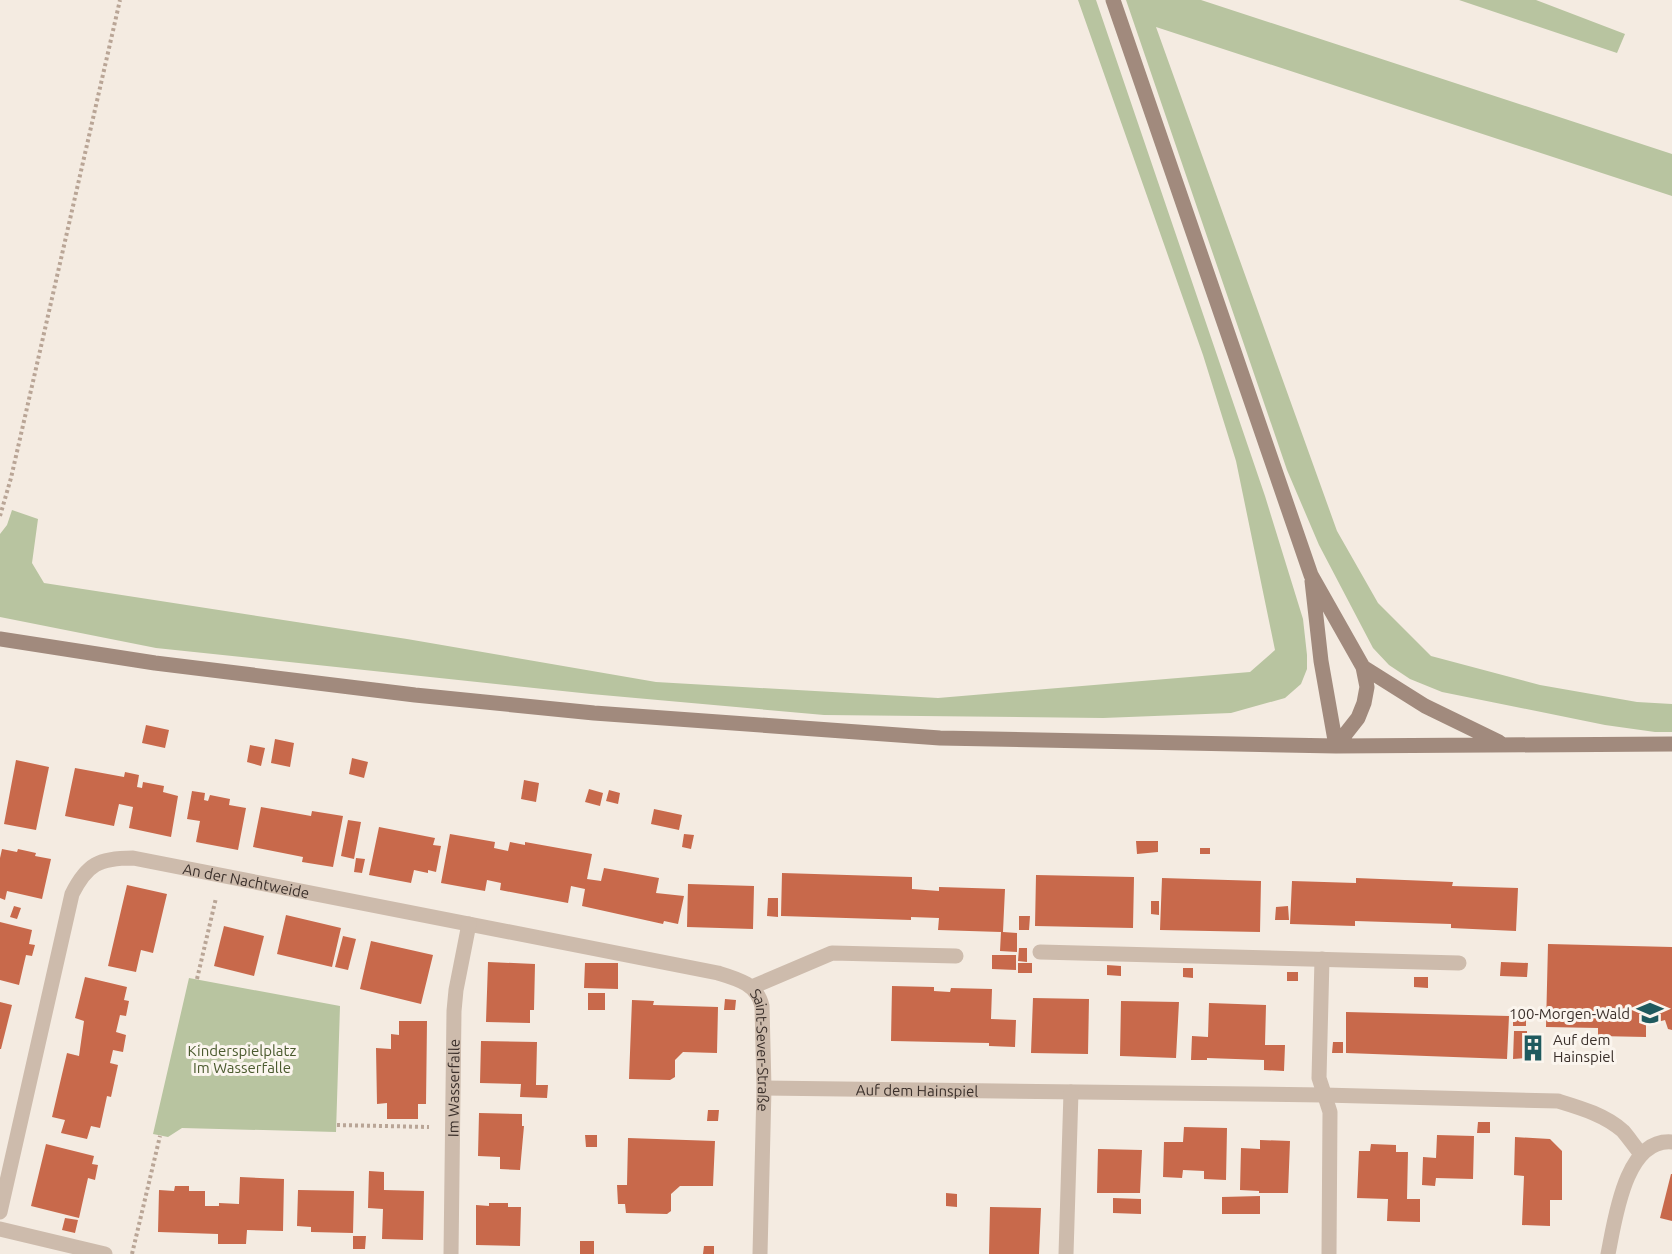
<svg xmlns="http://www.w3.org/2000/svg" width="1672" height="1254" font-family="Ubuntu,sans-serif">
  <rect width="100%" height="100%" fill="#f4ebe1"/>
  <path fill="#b8c4a0" d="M1078,0H1096L1265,496L1303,619L1307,655V669L1301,684L1285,698L1231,713L1103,718L824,715L591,694L156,648L0,617V534L7,525L12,510L38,519L32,563L44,583L407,639L656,682L938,698L1250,672L1275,650L1236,461L1203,355Z
    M1126,0H1201L1672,154V196L1156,27L1337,531L1378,603L1431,656L1540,685L1637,702L1672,704V732H1655L1605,725L1442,692L1410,679L1389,665L1373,648L1319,545L1287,470Z
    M1459,0H1536L1625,34L1617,53Z
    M189,978L340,1006L336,1132L182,1128L168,1137L153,1134Z"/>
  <path fill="#c8694b" d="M146,725L169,730L165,748L142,743Z
    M275,739L294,743L290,767L271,763Z
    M250,745L265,748L261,766L247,762Z
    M352,758L368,762L364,778L349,774Z
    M16,760L49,767L36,830L4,824Z
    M75,768L124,777L125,772L139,775L137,787L142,788L143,782L164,786L163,792L178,796L171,837L129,828L133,807L119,804L114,826L65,816Z
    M524,780L539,783L536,802L521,799Z
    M589,789L603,793L600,806L585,802Z
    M609,790L620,793L618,804L606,801Z
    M192,791L205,793L204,800L208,801L210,795L230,799L229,805L246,808L238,850L196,842L200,821L187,819Z
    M261,807L311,816L312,811L343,816L333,867L302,862L303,857L253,847Z
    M654,809L682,815L679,830L651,824Z
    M348,820L361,822L354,859L341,856Z
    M379,827L435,838L433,845L441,846L436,872L428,870V873L414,870L411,883L369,875Z
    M450,834L495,842L494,848L508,851L510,842L525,845V842L592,854L587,879L601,881L604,868L659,878L656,893L684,896L678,924L664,921L663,924L582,906L585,889L571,886L568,903L500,890L501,883L487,880L485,891L441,883Z
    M684,834L694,835L691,849L682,847Z
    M1136,841H1158V852L1137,854Z
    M1200,848H1210V854H1200Z
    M2,849L17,852L18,849L36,853L35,856L51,859L42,899L7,891L5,900L0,898V858Z
    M356,858L365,859L362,873L354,872Z
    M782,873L912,877V889L939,891V887L1005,889L1003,932L1017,933V952L1000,951L1001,932L938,930L939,918L911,917V920L781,916Z
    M1036,875L1134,877L1133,928L1035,926Z
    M1162,878L1261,881L1260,932L1160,930Z
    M1356,878L1453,882L1452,886L1518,888L1516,931L1451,928V924L1355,921V926L1290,924L1292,881L1356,883Z
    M688,884L754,886L753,929L687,927Z
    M127,885L167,894L153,953L141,950L136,972L108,966Z
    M768,898H778V917L767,916Z
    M1151,901H1159V915L1151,914Z
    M14,906L21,908L17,919L10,917Z
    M1288,906L1289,920H1275L1276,907Z
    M286,915L341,928L332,967L277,954Z
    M1019,916H1030L1029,930H1019Z
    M0,922L32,930L29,944L35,945L32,956L26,955L19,985L0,980Z
    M224,926L264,936L254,976L214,966Z
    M343,936L356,939L348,970L335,967Z
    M371,941L433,955L421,1004L360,989Z
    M1548,944L1672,947V1030L1668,1029L1665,1020L1646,1025V1037L1598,1036V1028L1546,1027Z
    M1019,948H1027V962L1018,961Z
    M992,955H1016V970L992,969Z
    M488,962L535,964L534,1010H530V1023L486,1022Z
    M1501,962L1528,963L1527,977L1500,976Z
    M585,963H618V989L584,988Z
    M1018,963H1032V973H1018Z
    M1107,965L1121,966V976L1107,975Z
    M1183,968H1193V978L1183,977Z
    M1287,972H1298V981H1287Z
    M85,977L127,987L124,1000L129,1001L126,1016L120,1015L116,1032L126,1035L123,1052L113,1050L110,1063L118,1065L111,1097L107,1096L100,1128L91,1126L87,1139L61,1133L65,1120L52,1117L67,1053L79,1056L84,1021L75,1018Z
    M1414,977H1428V988L1414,987Z
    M892,986L934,987V991L950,992L951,988L992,989L991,1019L1016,1020L1015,1047L989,1046V1043L891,1041Z
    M588,993H605V1010H588Z
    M1033,998L1089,999L1088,1054L1031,1053Z
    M725,999L736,1000L735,1010H724Z
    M632,1000L654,1001L653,1005L718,1007L717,1053L683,1052L675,1060V1077L670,1080L629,1079Z
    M1121,1001L1179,1002L1176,1058L1120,1056Z
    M0,1002L12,1005L1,1049H0Z
    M1209,1003L1266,1005L1265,1045H1285L1284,1071L1264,1070V1060L1207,1058V1060H1191L1192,1036L1208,1037Z
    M1346,1012L1509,1016L1507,1059L1346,1053Z
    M1513,1014H1526V1026H1513Z
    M399,1021H427L426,1104H418V1119H387V1103L377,1104L376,1048L391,1049V1034L399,1035Z
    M1514,1031H1527V1039H1539V1057L1513,1059Z
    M481,1041L537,1042L536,1085H548L547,1098L520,1097L521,1084L480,1083Z
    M1333,1042H1343V1053H1332Z
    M708,1110H719L718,1121H707Z
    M479,1113L522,1114V1126H524L520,1170L500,1169V1157L478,1156Z
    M1478,1122H1490V1133H1477Z
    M1184,1127L1227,1128L1226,1180L1204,1179V1171L1183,1170L1182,1178L1163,1177L1164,1142H1183Z
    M585,1135H597V1147H586Z
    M1437,1135L1474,1136L1473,1179L1436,1178L1435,1186L1422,1185L1423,1157L1436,1158Z
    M1515,1137L1550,1139L1562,1151V1200H1550V1226L1522,1225L1524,1176L1514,1175Z
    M628,1138L715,1141L713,1186H680L671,1194V1211L667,1214L626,1213L625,1204H618L617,1185H627Z
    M1260,1140L1290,1141L1288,1193H1259V1191L1240,1190L1241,1148L1260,1149Z
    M46,1144L94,1156L92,1164L98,1165L95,1180L88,1178L79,1218L31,1206Z
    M1371,1144L1396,1145V1152H1408L1407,1199H1420V1222L1387,1221L1388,1199L1357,1198L1359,1151H1370Z
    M1098,1149L1142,1150L1140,1193H1097Z
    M369,1171L384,1172V1190L424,1191L423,1240L382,1239L383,1209L368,1208Z
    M1671,1174H1672V1221L1660,1218Z
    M240,1177L284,1179L283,1231L247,1230L246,1244H218V1234L158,1232L159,1190L174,1191L175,1186H189V1191H205V1206H219V1203L239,1204Z
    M298,1190L354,1191L353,1233L311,1232V1227L297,1226Z
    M946,1193L957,1194V1207L946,1206Z
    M1260,1196V1214H1222V1197Z
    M1113,1198L1141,1199V1214L1113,1213Z
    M489,1203H508V1207H521L520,1246L476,1245V1205L489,1206Z
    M990,1207L1041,1208L1039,1254H989Z
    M65,1218L78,1220L75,1233L62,1230Z
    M353,1236H366L365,1249H353Z
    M580,1241H594V1254H580Z
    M704,1246H714V1254H703Z"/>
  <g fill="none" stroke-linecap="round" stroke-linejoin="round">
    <path stroke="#b9a596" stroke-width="4" stroke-dasharray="3 3" stroke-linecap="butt" d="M0,516L11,478L120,0
      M197,979L216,898
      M337,1125L429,1127
      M132,1254L160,1136"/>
    <g stroke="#cdbbac" stroke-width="15">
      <path d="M1040,952L1459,963"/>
      <path d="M1322,959L1319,1078L1330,1112L1329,1253"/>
      <path d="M752,987L832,953L956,956"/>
      <path id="s1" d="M764,1088L1323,1095L1558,1101C1581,1108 1605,1115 1623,1131C1629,1138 1635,1147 1641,1154"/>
      <path id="s2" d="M0,1212L72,894C87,864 99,858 133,858L718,973C738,979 757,984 762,1006L764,1088L760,1254"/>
      <path d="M0,1229L105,1254"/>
      <path id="s3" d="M451,1254L454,1011L456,990L469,924"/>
      <path d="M1066,1254L1071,1092"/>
      <path d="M1608,1254C1615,1220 1625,1138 1672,1142"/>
    </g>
    <path stroke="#a18a7d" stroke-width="15" d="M1113,0L1311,575L1363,667L1367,687L1364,703L1358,718L1336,746
      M1312,581L1321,661L1336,746
      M0,639L155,663L415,695L594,713L940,738L1336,746L1672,744
      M1363,667L1425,706L1499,742"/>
  </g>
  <defs>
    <g id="school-bare" transform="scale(2.07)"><path d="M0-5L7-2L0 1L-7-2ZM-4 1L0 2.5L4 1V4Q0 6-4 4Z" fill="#1f5a5e" stroke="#fbf5ee" stroke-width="2.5" paint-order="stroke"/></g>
    <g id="building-bare" transform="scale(2.07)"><path d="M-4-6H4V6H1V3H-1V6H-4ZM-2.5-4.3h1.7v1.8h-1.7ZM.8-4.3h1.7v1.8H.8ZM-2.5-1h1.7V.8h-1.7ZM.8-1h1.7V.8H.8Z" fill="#1f5a5e" stroke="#fbf5ee" stroke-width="2.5" paint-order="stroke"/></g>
  </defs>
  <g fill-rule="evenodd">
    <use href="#school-bare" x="1650" y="1013"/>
    <use href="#building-bare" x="1533" y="1048"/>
  </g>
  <g text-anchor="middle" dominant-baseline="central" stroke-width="6" stroke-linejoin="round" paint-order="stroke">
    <g font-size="15" fill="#3b302b" stroke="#fbf5ee">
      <text stroke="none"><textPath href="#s2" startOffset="518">An der Nachtweide</textPath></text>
      <text stroke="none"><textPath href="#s2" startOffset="1101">Saint-Sever-Straße</textPath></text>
      <text stroke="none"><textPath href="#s3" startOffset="166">Im Wasserfalle</textPath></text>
      <text stroke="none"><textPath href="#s1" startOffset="153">Auf dem Hainspiel</textPath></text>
    </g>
    <g font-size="15" fill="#3b302b" stroke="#fbf5ee" text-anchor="end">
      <text x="1630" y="1013">100-Morgen-Wald</text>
      <text x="1553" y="1039" text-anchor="start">Auf dem<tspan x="1553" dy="17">Hainspiel</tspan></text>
    </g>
    <g font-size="15" fill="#4a5a2e" stroke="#fbf5ee">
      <text x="242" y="1050">Kinderspielplatz<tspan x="242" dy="17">Im Wasserfalle</tspan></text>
    </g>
  </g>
</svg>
